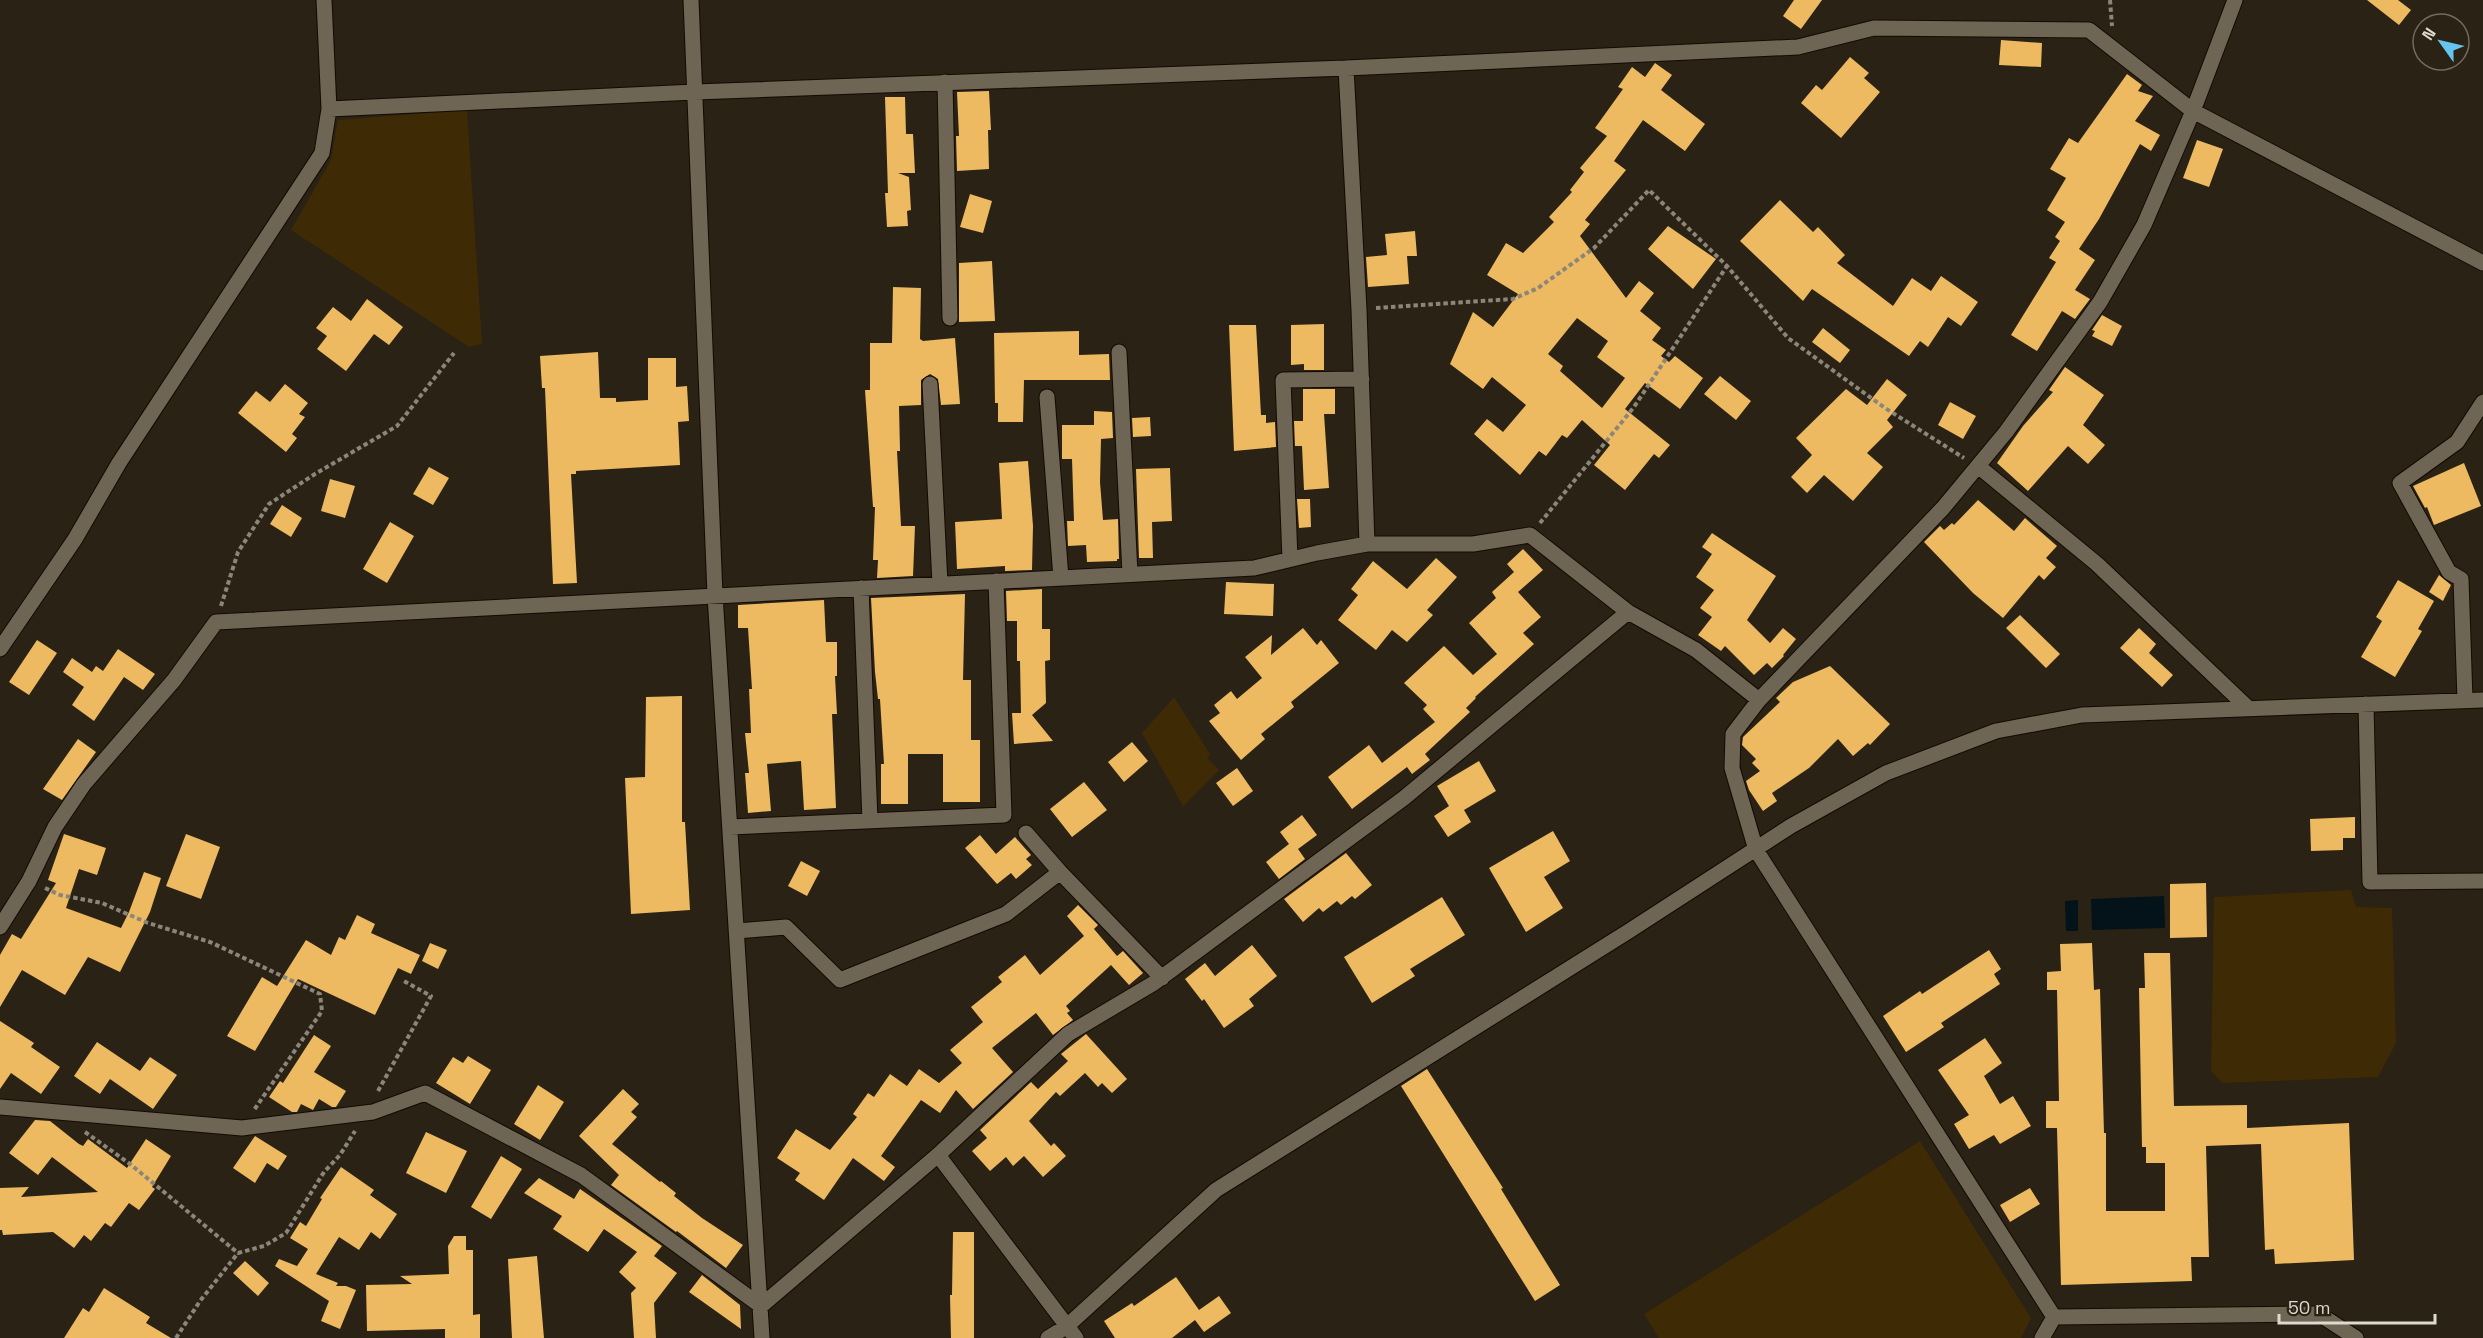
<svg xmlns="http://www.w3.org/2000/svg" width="2483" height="1338" font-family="'Space Grotesk',sans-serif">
  <rect width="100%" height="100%" fill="#2a2214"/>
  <path fill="#3e2a05" d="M467,110L482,344L469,347L291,230L331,160L338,120Z
    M1174,697L1210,754L1207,758L1219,770L1183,806L1142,733Z
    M2351,890L2356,907L2392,908L2396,1043L2378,1077L2222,1083L2211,1071L2214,897Z
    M1920,1141L2031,1318L2021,1338H1659L1644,1314Z"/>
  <path fill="#041219" d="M2164,896L2165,928L2092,930L2091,899Z
    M2078,900V931H2066L2065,901Z"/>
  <path fill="#edba61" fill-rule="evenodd" d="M1794,0H1822L1801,29L1783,16Z
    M2367,0H2398L2411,10L2399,25Z
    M2001,40L2042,43L2041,67L1999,65Z
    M1850,57L1869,73L1864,78L1880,92L1841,138L1801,103L1816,85L1822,90Z
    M1655,63L1672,75L1661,90L1705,124L1685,151L1643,120L1614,161L1626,170L1585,220L1590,224L1580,236L1626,298L1639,281L1654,293L1640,311L1661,328L1652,340L1666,350L1661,356L1669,362L1675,356L1703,378L1680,409L1645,383L1625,409L1670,445L1659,458L1654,454L1625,490L1594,465L1610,445L1582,420L1567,438L1562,435L1546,456L1539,451L1520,475L1474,434L1487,419L1503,432L1526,405L1492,377L1483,389L1450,364L1473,312L1493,327L1518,294L1487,275L1506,243L1523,253L1554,222L1549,217L1572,192L1570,190L1584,172L1580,168L1607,136L1595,128L1623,89L1618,87L1632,67L1645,77ZM1577,318L1608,341L1597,357L1625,378L1602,408L1560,371L1563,366L1548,354Z
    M2127,74L2142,85L2138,91L2153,96L2135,121L2160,135L2151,151L2140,144L2099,219L2079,249L2095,260L2075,290L2090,299L2075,319L2062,311L2037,351L2011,335L2056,262L2049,258L2060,241L2055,237L2065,222L2047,210L2066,178L2050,169L2069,138L2078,143Z
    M989,91L991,130H988L989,169L957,171L956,136H959L957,92Z
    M885,97H905L906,134H913L915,173H898L909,177L911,210L907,211L908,226L887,227L885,193H888Z
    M2197,140L2223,149L2209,187L2183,178Z
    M970,194L992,201L983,233L960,227Z
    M1780,200L1813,232L1818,227L1845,255L1837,263L1893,306L1912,278L1931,291L1941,276L1978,302L1961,326L1948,317L1928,347L1920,341L1909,356L1812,289L1803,301L1740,241Z
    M1668,226L1716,259L1693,289L1648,249Z
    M1415,231L1417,256H1407L1409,284L1368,287L1366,257L1387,255L1385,234Z
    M992,261L995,321L959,322V263Z
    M893,287L921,288L920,339L923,341L955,338L960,404L941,405L938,379L930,374L921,380V405L899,406L900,451H897L901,526H915L913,576L877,578L878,560H873L875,507H873L865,390H870V343H892Z
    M367,299L403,327L389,345L374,334L346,371L317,349L327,336L316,328L333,307L351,321Z
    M2102,315L2122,326L2112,346L2092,336L2095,331L2092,330Z
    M1324,324V370H1304V364L1291,365V325Z
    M1229,325H1256L1261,415H1266V423L1275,422L1276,447L1234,451Z
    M1823,328L1850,350L1840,363L1812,342Z
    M1079,331V355L1109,354L1110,380H1024L1023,422H998V403H995L994,333Z
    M598,352L600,398H616V402L648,400V358H676V387L687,386L689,421L678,422L680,465L576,471V474H571L577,583L553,584L545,388H542L540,356Z
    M2065,367L2104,395L2083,425L2105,445L2088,464L2068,446L2028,491L1997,463L2023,426L2053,392L2049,390Z
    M1720,376L1751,401L1736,420L1704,394Z
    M1887,379L1907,395L1887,420L1893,427L1867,453L1883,467L1853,501L1824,475L1807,493L1791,477L1812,455L1796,438L1846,389L1867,405Z
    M285,384L308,403L299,414L305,417L292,434L297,438L286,452L238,413L256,391L270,402Z
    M1303,389H1335V414H1324L1329,488L1304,490L1302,446H1295L1294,421H1303Z
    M1950,402L1976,416L1963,439L1938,425Z
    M1094,411L1112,412L1113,438L1101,439L1100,482L1103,520L1118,519L1119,559H1117V561L1087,562L1086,545L1068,546L1067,521H1074L1072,459H1062V425H1094Z
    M1150,417L1151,436L1133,437L1132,418Z
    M1028,461L1033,526L1032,570L1005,571V566L957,569L955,522L1002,519L999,463Z
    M2464,463L2481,506L2434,525L2427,507L2425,508L2413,486Z
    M429,467L449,478L433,505L413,494Z
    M1170,468L1172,521L1152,522L1153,558H1139L1136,469Z
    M330,479L355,486L345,518L321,511Z
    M1297,499H1310L1311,527L1299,528Z
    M1978,500L2014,531L2025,518L2057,546L2046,558L2056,567L2044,580L2039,575L2003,618L1973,593L1924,542L1940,526L1944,530L1952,523L1954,525Z
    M282,505L302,518L291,537L270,524Z
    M390,522L414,536L387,583L363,569Z
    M1712,533L1776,576L1747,620L1770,643L1783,628L1796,639L1783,655L1784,656L1772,668L1767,663L1754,675L1725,646L1721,651L1698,635L1712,617L1700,608L1714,590L1696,577L1712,554L1702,547Z
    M1523,549L1543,570L1518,592L1541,617L1523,633L1534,644L1475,697L1476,698L1466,708L1470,712L1425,754L1430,760L1412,774L1407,767L1352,809L1328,777L1369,745L1382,763L1435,722L1423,709L1427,705L1404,683L1444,646L1473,675L1497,654L1469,623L1496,598L1492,592L1514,572L1507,564Z
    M1436,558L1457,577L1427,610L1433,615L1407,642L1392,630L1376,650L1338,620L1358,595L1351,589L1373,561L1407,589Z
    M2439,575L2451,585L2443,601L2429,592Z
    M2398,580L2434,601L2418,629L2422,631L2395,677L2361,657L2382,621L2376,617Z
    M1226,582L1274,584L1273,616L1224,614Z
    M1042,589V629H1050V660L1045,661L1046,703L1032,715L1053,741L1014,744L1012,713H1021L1020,661H1017V621H1007L1006,591Z
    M965,594L963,680H971V740H980V802H943V754H908V804H881V764H884L880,699H878L875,672L871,598Z
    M824,600L826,642H837V676H835L837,714H832L836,808L804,810L801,761L767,764L771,811L748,813L745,773H749L745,733H751L749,689H752L748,628H738V605Z
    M2020,615L2060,654L2046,668L2006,628Z
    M1303,628L1317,645L1321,640L1339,663L1291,702L1294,707L1261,734L1265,739L1241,760L1209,721L1220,713L1214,705L1231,691L1237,699L1262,678L1245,657L1272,635L1271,655Z
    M2139,628L2156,644L2149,653L2173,675L2162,687L2120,648Z
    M37,640L57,653L29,695L9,682Z
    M118,649L155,674L143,690L124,677L94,721L72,705L84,687L63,672L72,658L92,672L96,666L103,671Z
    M1830,666L1890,724L1870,745L1868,743L1853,756L1838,739L1809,768L1772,793L1777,801L1763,811L1749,790L1746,781L1760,771L1752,763L1756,759L1742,745L1743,737L1780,702L1776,698L1793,682Z
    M682,696V822H685L690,910L631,914L625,778L645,777L646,697Z
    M78,739L96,752L62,800L43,789Z
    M1132,742L1148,761L1124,782L1108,762Z
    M1479,761L1496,791L1464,810L1471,822L1448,837L1434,816L1449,806L1437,786Z
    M1237,768L1253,791L1233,806L1216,783Z
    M1084,782L1107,810L1072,837L1050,809Z
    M1302,815L1317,835L1298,849L1305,859L1279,879L1266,862L1289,844L1280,832Z
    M2355,817V838H2343V850L2311,851L2310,819Z
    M1553,831L1570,861L1544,877L1563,908L1526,932L1489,868Z
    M64,834L106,848L97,875L79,869L66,908L121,928L129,912L144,872L161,878L150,912L120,972L88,957L65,995L22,970L0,1007V955L12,934L21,939L56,883L48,880Z
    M186,834L220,847L201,899L166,886Z
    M980,835L996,854L1015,837L1031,855L1026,859L1032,865L1016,879L1011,873L997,884L965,848Z
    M1346,853L1372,885L1355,899L1352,896L1341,905L1337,901L1323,912L1319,908L1303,922L1284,899Z
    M801,861L820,871L807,896L788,886Z
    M2206,883L2207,937L2170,938V884Z
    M1442,897L1465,935L1410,969L1415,976L1372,1003L1344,957Z
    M1078,905L1098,925L1094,929L1117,956L1123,951L1143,973L1129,985L1111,965L1066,1006L1070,1011L1067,1013L1073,1020L1053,1035L1036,1013L992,1048L1013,1072L973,1109L956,1090L940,1113L921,1100L881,1156L895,1167L884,1181L853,1158L824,1200L795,1180L800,1173L777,1158L796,1129L830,1150L857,1117L853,1114L868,1093L874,1097L890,1074L907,1086L919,1069L939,1083L962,1063L950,1050L983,1022L971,1007L1002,982L998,977L1025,955L1040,975L1084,936L1067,916Z
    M357,915L375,924L371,933L420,955L411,974L398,968L375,1015L298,979L255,1051L227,1036L262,977L277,986L306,940L331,955L339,937L345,940Z
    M430,943L447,950L438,969L422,961Z
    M2092,943L2094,990L2100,989L2104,1133H2106V1211H2165V1163H2146V1147H2142L2139,988H2145L2144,953H2170L2174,1106L2247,1105V1128L2349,1123L2354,1260L2275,1264L2274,1249L2265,1250L2261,1144L2206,1146L2209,1257H2191L2192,1281L2061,1285L2057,1128H2046V1101H2059L2057,990H2047V972L2061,971L2060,944Z
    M1252,945L1277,976L1249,999L1254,1006L1224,1028L1204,999L1202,1001L1185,979L1205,963L1215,976Z
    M1989,950L2001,969L1994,974L2000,984L1941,1023L1944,1027L1906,1052L1883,1016L1920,991L1922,994Z
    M0,1021L34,1043L31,1047L60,1067L41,1094L11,1073L0,1089Z
    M1086,1034L1127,1079L1112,1093L1102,1083L1098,1087L1085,1073L1060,1096L1056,1092L1029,1121L1051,1146L1054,1143L1066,1156L1043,1177L1024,1156L1013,1166L1006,1157L990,1171L972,1151L987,1138L980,1130L1031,1082L1038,1089L1068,1061L1061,1054Z
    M314,1035L331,1046L314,1072L346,1091L336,1107H332L319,1099L313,1110L301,1104L297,1112H292L269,1097L280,1081L283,1083Z
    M1985,1038L2002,1063L1984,1076L2000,1104L2013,1096L2031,1126L2000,1144L1994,1135L1969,1149L1954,1124L1969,1115L1938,1070Z
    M97,1042L140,1071L150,1057L177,1075L153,1109L110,1079L100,1094L74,1076Z
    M468,1056L491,1070L470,1104L436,1083L453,1057L463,1063Z
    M1427,1069L1503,1188L1501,1189L1560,1285L1535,1301L1401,1086Z
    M538,1085L564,1102L540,1140L514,1124Z
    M623,1089L639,1104L631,1112L637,1117L612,1144L660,1182L661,1181L676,1193L674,1196L702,1218L743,1245L726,1268L677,1231L676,1232L611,1185L619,1175L579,1136Z
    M35,1120L50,1121L79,1144L83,1146L88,1139L127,1168L146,1139L171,1156L152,1187L155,1189L139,1210L129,1203L111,1227L105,1223L91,1241L84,1235L74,1248L53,1232L3,1235L2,1230H0V1188L29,1187L21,1197L98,1192L52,1157L38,1175L9,1153Z
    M426,1132L467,1151L446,1193L406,1173Z
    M255,1136L287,1156L278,1170L267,1163L255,1183L233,1168Z
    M501,1156L522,1169L491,1219L471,1207Z
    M341,1167L374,1190L370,1195L397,1214L380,1239L371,1232L359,1250L339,1237L316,1274L338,1283L336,1286H346L356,1290L340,1329L321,1321L329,1301L275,1266L279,1259L297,1266L308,1249L290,1238L300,1222L306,1226L322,1199L320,1198Z
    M539,1178L574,1199L580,1189L662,1246L654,1256L677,1273L654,1303L656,1338H634L631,1293L636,1288L619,1272L637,1252L604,1229L588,1252L553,1229L562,1216L524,1193Z
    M2030,1188L2040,1204L2010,1222L2000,1205Z
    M953,1232H974V1338H951L950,1295H952Z
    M454,1236H466V1250H473V1315L480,1314V1338H445V1329L367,1331L366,1285L412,1284L400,1276L449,1274L448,1246Z
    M537,1256L544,1338H512L508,1259Z
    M245,1261L269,1283L258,1296L233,1273Z
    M702,1275L740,1305L741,1329L689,1292Z
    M1176,1277L1199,1310L1219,1296L1231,1313L1204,1332L1195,1320L1172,1338H1115L1104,1321L1132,1303L1134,1306Z
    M104,1288L150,1317L146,1323L171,1338H64L83,1308L89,1312Z"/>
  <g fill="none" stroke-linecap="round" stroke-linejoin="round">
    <g stroke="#130b02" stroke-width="17">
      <path id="minor" d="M691,0L715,595L762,1338
        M1346,68L1359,310L1367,544
        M945,82L950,318
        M329,109L695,92L1346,68L1798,47L1874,28L2089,30L2193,111L2483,263
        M1119,352L1130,574
        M930,384L940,584
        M1047,397L1061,578
        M1978,466L2097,564L2248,708
        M1290,559L1283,380L1362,379
        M861,588L870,821
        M0,649L75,539L119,463L322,153L329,109L324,0
        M2465,700L2461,579L2449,572L2400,483L2457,442L2483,402
        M2366,704L2370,882L2483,881
        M730,827L1004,815L996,581
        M1060,872L1162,978
        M0,927L29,881L55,827L84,784L174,680L216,622L1254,568L1317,553L1367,544H1473L1530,535L1628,612L1696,650L1759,700
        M737,931L786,927L840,980L1006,914L1060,872L1026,833
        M0,1107L242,1128L373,1112L425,1093L581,1175L761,1306L938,1155L1068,1034L1154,983L1404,798L1628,612
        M938,1155L1076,1338
        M2054,1317L2319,1314L2356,1338
        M1048,1338L1066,1327L1216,1190L1629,931L1791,826L1886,773L1996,731L2082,715L2483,700
        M2042,1338L2054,1317L1756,850L1732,768L1733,734L1759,700L1943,508L2006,432L2100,302L2144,225L2193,111L2235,0"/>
    </g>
    <path stroke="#8c857a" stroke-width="4" stroke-dasharray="4.5 3" stroke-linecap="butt" d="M2110,0L2112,26
      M1376,308L1513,299L1538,288L1594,248L1649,190L1727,266L1788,338L1885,408L1964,458
      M1540,523L1634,407L1727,266
      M221,606L238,552L269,504L315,474L397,426L454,353
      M45,888L60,895L102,903L148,923L210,942L320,994L322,1011L254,1110
      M378,1091L431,996L402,980
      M85,1132L130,1164L238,1253L264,1246L286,1233L324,1172L340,1155L355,1131
      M176,1338L200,1301L238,1253"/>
    <use href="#minor" stroke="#6f6555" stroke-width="15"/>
  </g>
  <g transform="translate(2441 42) rotate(304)"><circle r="28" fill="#2a2214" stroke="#726b5f" stroke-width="1.5"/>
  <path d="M0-4.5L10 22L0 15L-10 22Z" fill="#65c5ee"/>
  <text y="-9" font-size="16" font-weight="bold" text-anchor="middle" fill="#dfd9d0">N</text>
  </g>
  <path d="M2279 1314v9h156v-9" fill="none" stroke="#dfd9d0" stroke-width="3"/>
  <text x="2288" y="1314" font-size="18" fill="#dfd9d0" stroke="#2a2214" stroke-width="4.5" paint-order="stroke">50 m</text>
</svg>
